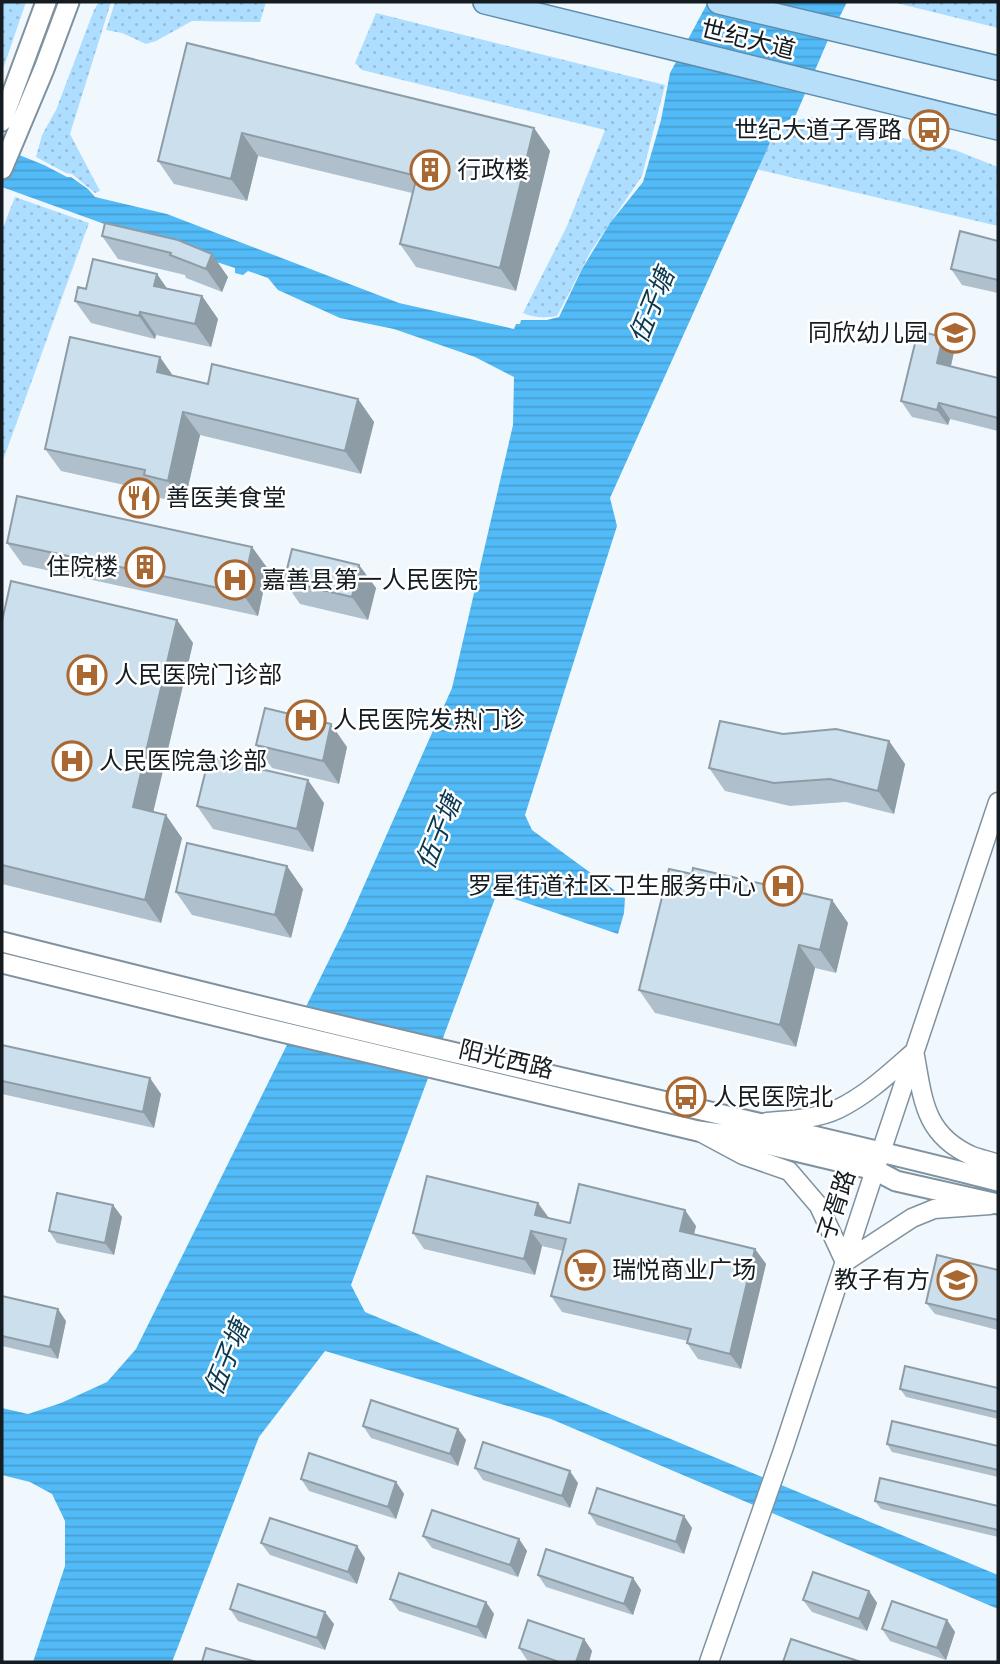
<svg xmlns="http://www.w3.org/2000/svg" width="1000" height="1664" font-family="'Varela Round','Noto Sans SC',sans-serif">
  <defs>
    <pattern id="park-dots" width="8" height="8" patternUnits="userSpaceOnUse" patternTransform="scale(1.75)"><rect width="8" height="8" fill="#aedeff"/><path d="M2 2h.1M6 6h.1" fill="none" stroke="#95beda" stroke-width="1.8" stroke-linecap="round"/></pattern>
    <pattern id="water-rules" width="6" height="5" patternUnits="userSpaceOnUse" patternTransform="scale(1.75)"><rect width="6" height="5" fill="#52baf6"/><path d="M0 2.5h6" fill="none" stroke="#479fd3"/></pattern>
  </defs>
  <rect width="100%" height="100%" fill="#f0f8fe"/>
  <path fill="url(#park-dots)" d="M2,2H26L2,72Z
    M99,2H111L70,134L100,191L95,193L72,174L66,173L36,157L42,135L56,110L94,10Z
    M115,2H266L260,22L192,21L156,41L146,44L122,33L106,30Z
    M892,2H998V28Z
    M376,13L665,85L642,176L591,251L557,316C546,318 534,318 523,313L567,226L605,130L362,70L355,63Z
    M811,117L955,150L998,167V226L756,169L781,124Z
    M15,197L89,223L2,463V230Z"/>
  <path fill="url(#water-rules)" d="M708,2H847L828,40L795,117L778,125L610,498L617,526L525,815L532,830L625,898L624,913L618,934L497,893L351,1285L365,1312L998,1575V1609L551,1419L325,1351L259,1437L172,1662H33L65,1566V1521L52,1494L30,1482L2,1475V1408L28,1414L61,1403L107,1382L136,1349L346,926L452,688L513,425L514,377L475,357L394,329L340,318L278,290L268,278L248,271L243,275L235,273V268L146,239L2,187V148L44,165L67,177H71L88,189L95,197L167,214L399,303L514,329L516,324H520L521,320H547L559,317L582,269L610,223L643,182L661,120L670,73Z"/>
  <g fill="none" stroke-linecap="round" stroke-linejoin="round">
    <g stroke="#7f929f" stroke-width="21">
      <path id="tertiary" d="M915,1056C923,1101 925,1135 972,1156C980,1159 990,1161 998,1164
        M767,1122C790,1120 817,1119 838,1109C867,1095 890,1073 914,1052
        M702,1133L743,1155L789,1171L819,1206L845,1262
        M845,1262L912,1218L934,1209L990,1205
        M709,1662L784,1447L875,1170L998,802"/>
    </g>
    <g stroke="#7f929f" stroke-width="23">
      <path id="secondary" d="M2,121L46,2
        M2,169L44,69L69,2
        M2,942C157,981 313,1020 469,1056C645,1098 823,1136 998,1181
        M2,963L261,1027L698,1131L728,1135L875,1170L896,1181L998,1204"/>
    </g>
    <g stroke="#5f8dab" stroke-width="26">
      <path id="primary" d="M485,2L998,128
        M719,2L998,68"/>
    </g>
    <use href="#tertiary" stroke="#fff" stroke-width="18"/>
    <use href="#secondary" stroke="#fff" stroke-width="19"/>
    <use href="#primary" stroke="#b7dff9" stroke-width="23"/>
  </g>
  <path fill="#afc0cc" d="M187,43L534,128L550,151L516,291L416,267L400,244L412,193L258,156L247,201L174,184L158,161Z
    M105,223L228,277L222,292L186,278L185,275L118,259L102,236Z
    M998,241V293L962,285L951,269Z
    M157,274L166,288L202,296L218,319L211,347L156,335L155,339L91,323L75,301L86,289Z
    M943,337L954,352L951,366L998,378V431L950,419L948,425L912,417L901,401Z
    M173,376L208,384L358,399L374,422L361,474L200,435L184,504L160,498L156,492L61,471L45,449Z
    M7,543L252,547L268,569L258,616L23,565Z
    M359,565L376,588L368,620L300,604L284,581Z
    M177,620L193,643L153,812L182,838L161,923L2,884V621Z
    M783,734L889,741L905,764L894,814L846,802L790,806L725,791L709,768Z
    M256,745L347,747L339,784L272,768Z
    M324,803L313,852L213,829L197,806Z
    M303,889L291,938L192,915L176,892Z
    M832,900L848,923L836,973L815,968L796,1047L655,1013L639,990Z
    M2,1045L161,1094L154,1128L2,1094Z
    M113,1205L122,1217L114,1255L57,1243L49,1231Z
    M549,1218L570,1223L696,1226L694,1234L755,1249L766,1264L741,1369L698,1359L687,1343L688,1341L562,1312L551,1296L563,1251L542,1246L535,1275L424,1249L413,1233Z
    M998,1270V1330L935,1314L926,1303Z
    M2,1296L66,1321L58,1359L2,1346Z
    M998,1388V1419L906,1397L900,1389Z
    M363,1426L458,1429L466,1440L458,1466L371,1438Z
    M887,1444L998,1446V1477L892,1452Z
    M475,1468L578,1483L570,1508L483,1480Z
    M301,1479L396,1482L404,1494L396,1519L309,1491Z
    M875,1501L998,1506V1537L881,1509Z
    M589,1513L684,1516L692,1528L684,1554L597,1525Z
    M423,1536L519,1539L527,1551L518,1577L432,1548Z
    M261,1543L365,1558L357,1584L270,1555Z
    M538,1575L633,1578L641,1590L633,1615L546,1587Z
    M869,1591L877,1603L867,1631L812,1612L803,1600Z
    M390,1599L486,1602L494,1614L486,1639L399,1611Z
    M230,1609L334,1624L325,1650L238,1621Z
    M947,1620L955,1632L946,1660L890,1641L882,1629Z
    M584,1639L592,1651L589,1662H533L527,1660L519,1648Z"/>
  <path fill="#8e9ca6" d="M534,128L550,151L516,291L500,268Z
    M242,133L258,156L247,201L231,179Z
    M212,254L228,277L222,292L206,269Z
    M157,274L173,297L154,286Z
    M202,296L218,319L211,347L195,324Z
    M140,312L156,335L155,339L139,316Z
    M943,337L954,352L948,378L937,363Z
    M160,357L176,380L157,372Z
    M358,399L374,422L361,474L345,451Z
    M939,403L950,419L948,425L937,410Z
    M183,412L200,435L184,504L168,481Z
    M252,547L268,569L258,616L242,593Z
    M359,565L376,588L368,620L352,597Z
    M177,620L193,643L149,830L133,807Z
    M331,724L347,747L339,784L323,761Z
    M889,741L905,764L894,814L878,791Z
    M308,780L324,803L313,852L297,829Z
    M166,815L182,838L161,923L145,900Z
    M287,866L303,889L291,938L275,915Z
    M832,900L848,923L836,973L820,950Z
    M799,945L815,968L796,1047L780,1025Z
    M150,1078L161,1094L154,1128L143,1112Z
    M538,1203L549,1218L535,1215Z
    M113,1205L122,1217L114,1255L105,1243Z
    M685,1210L696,1226L691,1246L680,1231Z
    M531,1231L542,1246L535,1275L524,1259Z
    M755,1249L766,1264L741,1369L730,1354Z
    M58,1309L66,1321L58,1359L50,1347Z
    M458,1429L466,1440L458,1466L450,1454Z
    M570,1471L578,1483L570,1508L562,1496Z
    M396,1482L404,1494L396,1519L388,1507Z
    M684,1516L692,1528L684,1554L676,1542Z
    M519,1539L527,1551L518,1577L510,1565Z
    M357,1546L365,1558L357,1584L348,1572Z
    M633,1578L641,1590L633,1615L624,1604Z
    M869,1591L877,1603L867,1631L859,1619Z
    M486,1602L494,1614L486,1639L477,1627Z
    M325,1612L334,1624L325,1650L317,1638Z
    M947,1620L955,1632L946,1660L937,1648Z
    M584,1639L592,1651L589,1662H576Z"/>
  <path fill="#cbdfed" stroke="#8e9ca6" stroke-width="2" d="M187,43L534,128L500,268L400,244L417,176L242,133L231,179L158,161Z
    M105,223L178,240L212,254L206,269L170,255L171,253L102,236Z
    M960,231L998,241V280L951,269Z
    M93,259L157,274L154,286L202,296L195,324L140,312L139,316L75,301L78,287L86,289Z
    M918,331L943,337L937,363L998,378V418L939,403L937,410L901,401Z
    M70,337L160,357L157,372L208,384L212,364L358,399L345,451L183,412L168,481L144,475L145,470L45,449Z
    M17,496L252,547L242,593L7,543Z
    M292,549L359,565L352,597L284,581Z
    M11,581L177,620L133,807L166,815L145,900L2,865V621Z
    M265,708L331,724L323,761L256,745Z
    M720,721L783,734L836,729L889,741L878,791L830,779L774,783L709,768Z
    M209,757L308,780L297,829L197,806Z
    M187,843L287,866L275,915L176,892Z
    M693,868L832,900L820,950L799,945L780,1025L639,990L669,869L692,874Z
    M2,1045L150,1078L143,1112L2,1081Z
    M427,1176L538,1203L535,1215L570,1223L579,1184L685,1210L680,1231L755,1249L730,1354L687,1343L691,1329L551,1296L566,1239L531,1231L524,1259L413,1233Z
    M57,1193L113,1205L105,1243L49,1231Z
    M937,1255L998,1270V1320L926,1303Z
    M2,1296L58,1309L50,1347L2,1336Z
    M905,1366L998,1388V1412L900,1389Z
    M371,1400L458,1429L450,1454L363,1426Z
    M892,1421L998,1446V1470L887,1444Z
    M483,1442L570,1471L562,1496L475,1468Z
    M309,1453L396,1482L388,1507L301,1479Z
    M880,1478L998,1506V1530L875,1501Z
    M597,1488L684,1516L676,1542L589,1513Z
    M432,1510L519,1539L510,1565L423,1536Z
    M270,1518L357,1546L348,1572L261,1543Z
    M546,1549L633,1578L624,1604L538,1575Z
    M813,1572L869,1591L859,1619L803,1600Z
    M399,1573L486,1602L477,1627L390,1599Z
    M238,1584L325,1612L317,1638L230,1609Z
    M892,1601L947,1620L937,1648L882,1629Z
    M528,1620L584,1639L576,1662H559L519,1648Z
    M791,1639L861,1662H783Z
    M206,1648L257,1662H202Z"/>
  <defs>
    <g id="bus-ring" transform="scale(2.0125)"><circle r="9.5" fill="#fff" stroke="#a96832" stroke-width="1.5"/><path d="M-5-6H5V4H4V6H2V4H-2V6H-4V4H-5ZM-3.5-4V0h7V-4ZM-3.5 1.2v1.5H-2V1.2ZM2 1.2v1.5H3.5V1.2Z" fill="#a96832"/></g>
    <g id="building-ring" transform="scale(2.0125)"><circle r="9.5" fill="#fff" stroke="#a96832" stroke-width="1.5"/><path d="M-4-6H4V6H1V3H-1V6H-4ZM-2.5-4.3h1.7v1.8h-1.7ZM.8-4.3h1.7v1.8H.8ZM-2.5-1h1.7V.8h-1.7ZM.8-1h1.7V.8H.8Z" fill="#a96832"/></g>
    <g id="school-ring" transform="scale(2.0125)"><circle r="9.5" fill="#fff" stroke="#a96832" stroke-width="1.5"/><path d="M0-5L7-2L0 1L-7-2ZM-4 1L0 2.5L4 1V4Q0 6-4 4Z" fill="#a96832"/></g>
    <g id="restaurant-ring" transform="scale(2.0125)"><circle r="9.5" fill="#fff" stroke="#a96832" stroke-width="1.5"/><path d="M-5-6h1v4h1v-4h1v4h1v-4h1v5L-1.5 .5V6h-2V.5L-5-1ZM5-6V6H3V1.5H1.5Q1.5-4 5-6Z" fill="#a96832"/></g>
    <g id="hospital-ring" transform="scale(2.0125)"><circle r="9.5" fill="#fff" stroke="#a96832" stroke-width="1.5"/><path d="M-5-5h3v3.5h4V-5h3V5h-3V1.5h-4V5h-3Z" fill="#a96832"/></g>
    <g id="supermarket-ring" transform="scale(2.0125)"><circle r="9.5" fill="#fff" stroke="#a96832" stroke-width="1.5"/><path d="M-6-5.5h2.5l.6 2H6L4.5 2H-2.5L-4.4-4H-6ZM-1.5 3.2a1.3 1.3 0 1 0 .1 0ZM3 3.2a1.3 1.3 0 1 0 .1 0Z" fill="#a96832"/></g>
  </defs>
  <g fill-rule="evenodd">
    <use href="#bus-ring" x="929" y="130"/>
    <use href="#building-ring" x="430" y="170"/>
    <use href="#school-ring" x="955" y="333"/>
    <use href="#restaurant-ring" x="139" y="498"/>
    <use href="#building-ring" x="145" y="567"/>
    <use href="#hospital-ring" x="235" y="580"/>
    <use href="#hospital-ring" x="87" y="675"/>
    <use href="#hospital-ring" x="306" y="720"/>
    <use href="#hospital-ring" x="72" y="761"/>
    <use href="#hospital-ring" x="783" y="886"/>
    <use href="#bus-ring" x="686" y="1097"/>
    <use href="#supermarket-ring" x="585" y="1270"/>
    <use href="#school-ring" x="957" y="1280"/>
  </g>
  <g text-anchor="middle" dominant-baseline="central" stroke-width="5" stroke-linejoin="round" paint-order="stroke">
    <g font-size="24" fill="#141c21" stroke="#fff">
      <text transform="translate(748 40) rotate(14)">世纪大道</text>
      <text transform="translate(506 1060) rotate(13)">阳光西路</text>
      <text transform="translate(837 1205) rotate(-72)">子胥路</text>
    </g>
    <g font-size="24" fill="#141c21" stroke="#fff" text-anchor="start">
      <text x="902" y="130" text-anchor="end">世纪大道子胥路</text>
      <text x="457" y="170">行政楼</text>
      <text x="928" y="333" text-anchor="end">同欣幼儿园</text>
      <text x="166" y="498">善医美食堂</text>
      <text x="118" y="567" text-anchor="end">住院楼</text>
      <text x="262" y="580">嘉善县第一人民医院</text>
      <text x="114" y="675">人民医院门诊部</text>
      <text x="333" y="720">人民医院发热门诊</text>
      <text x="99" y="761">人民医院急诊部</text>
      <text x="756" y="886" text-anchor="end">罗星街道社区卫生服务中心</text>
      <text x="713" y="1097">人民医院北</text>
      <text x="612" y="1270">瑞悦商业广场</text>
      <text x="930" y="1280" text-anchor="end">教子有方</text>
    </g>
    <g font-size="26" font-style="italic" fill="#0b3851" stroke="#fff">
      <text transform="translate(652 306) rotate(-68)">伍子塘</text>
      <text transform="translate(439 832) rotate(-68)">伍子塘</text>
      <text transform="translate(227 1358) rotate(-68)">伍子塘</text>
    </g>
  </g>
  <rect width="1000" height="1664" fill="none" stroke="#141c21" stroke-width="7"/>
</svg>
